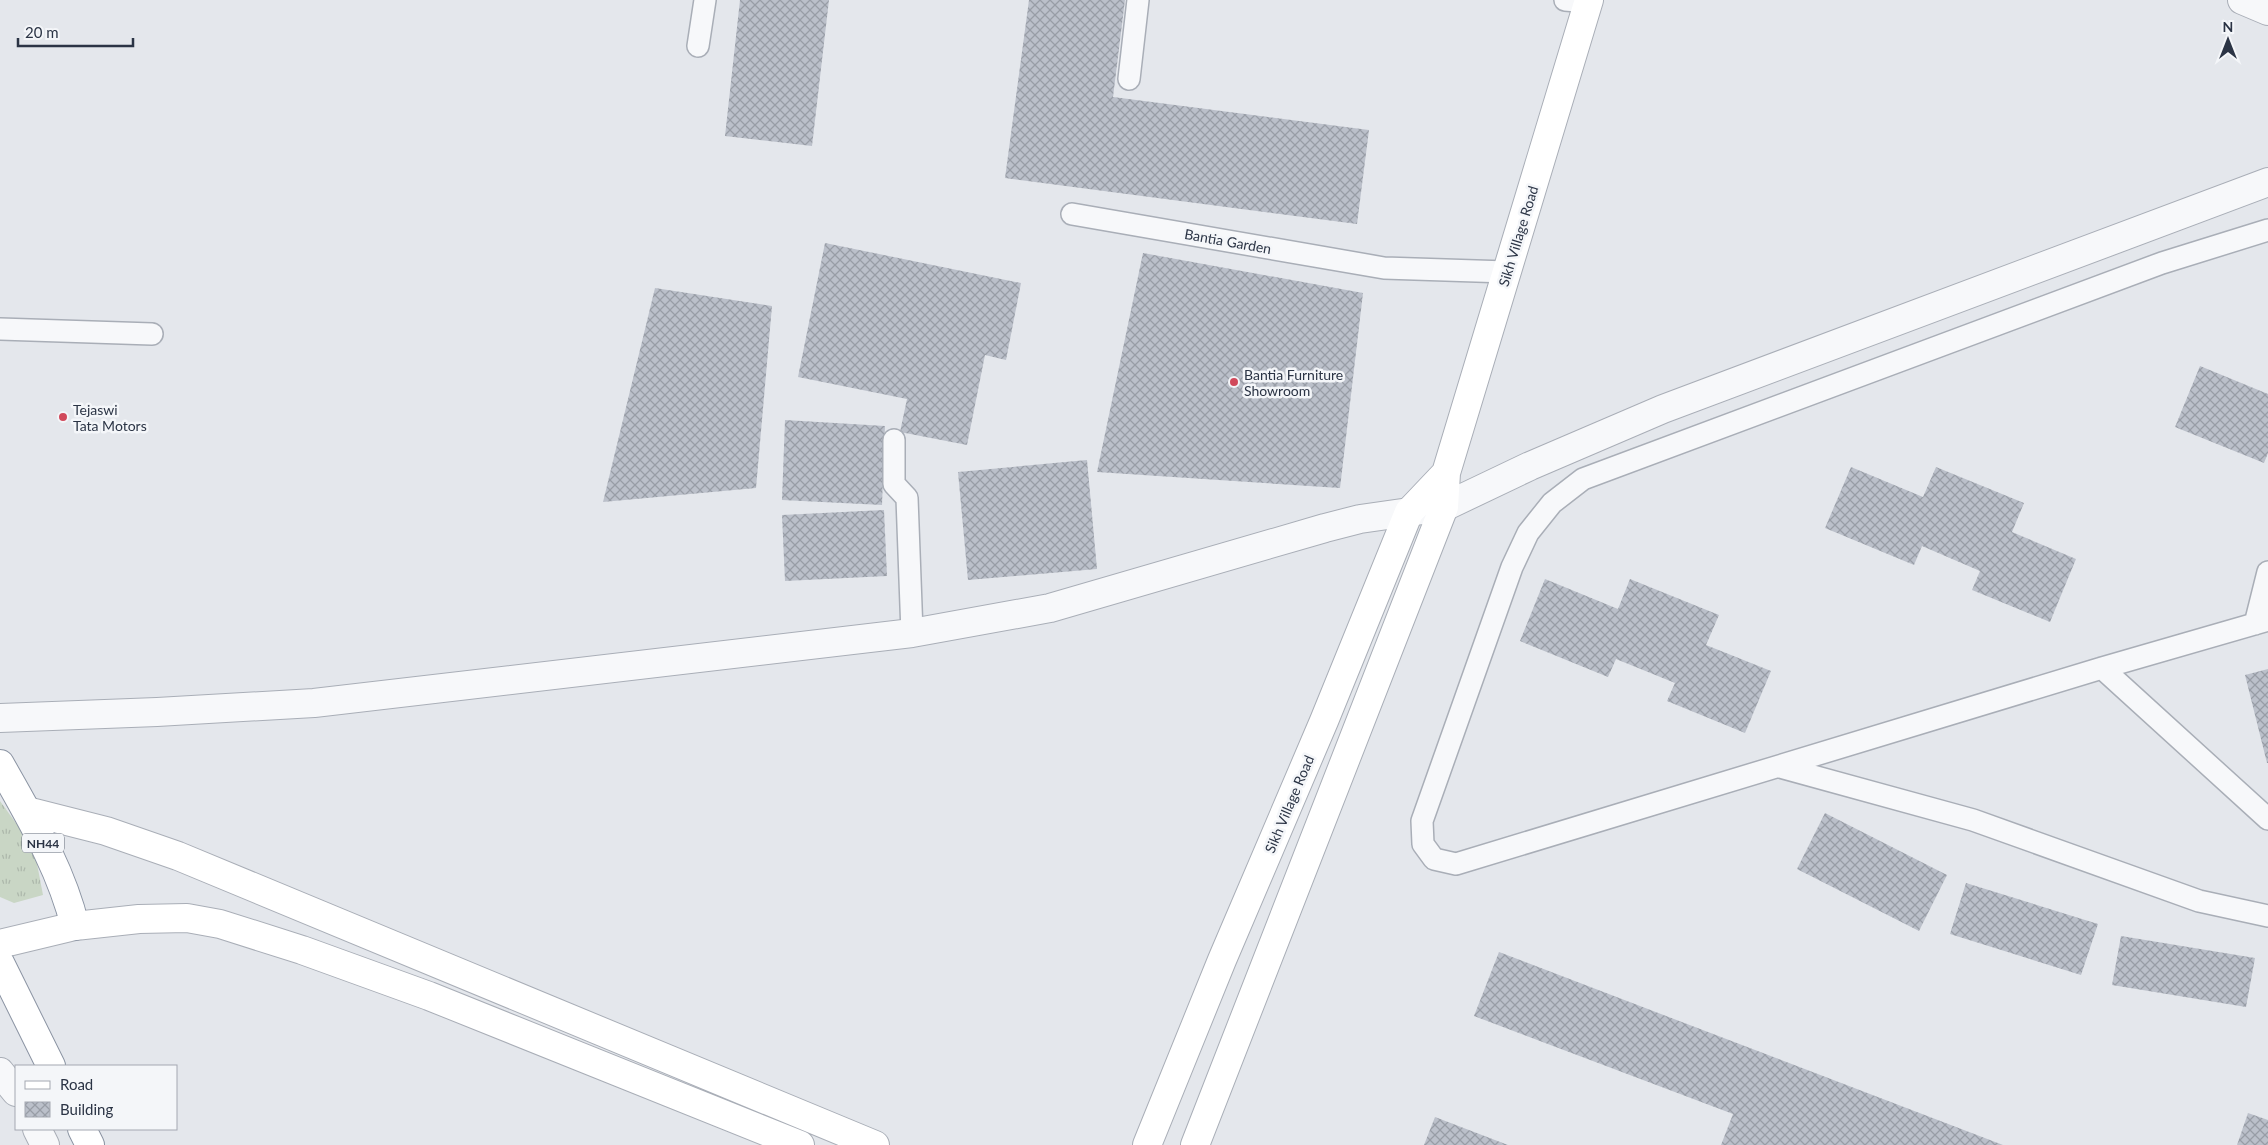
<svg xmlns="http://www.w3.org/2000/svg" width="2268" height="1145" font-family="Lato,sans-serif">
  <defs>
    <pattern id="grass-tufts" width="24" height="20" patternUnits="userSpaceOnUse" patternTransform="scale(1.25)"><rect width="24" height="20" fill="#c9d6c5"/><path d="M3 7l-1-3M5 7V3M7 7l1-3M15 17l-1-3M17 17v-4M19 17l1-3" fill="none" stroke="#adb8ab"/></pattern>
    <pattern id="building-cross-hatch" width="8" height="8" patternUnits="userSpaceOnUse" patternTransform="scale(1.25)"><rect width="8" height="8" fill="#bbc0ca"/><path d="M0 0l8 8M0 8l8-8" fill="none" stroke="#989da6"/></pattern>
  </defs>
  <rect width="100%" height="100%" fill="#e4e7ec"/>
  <path fill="url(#grass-tufts)" d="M0,801L34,848L43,895L14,903L0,897Z"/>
  <path fill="url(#building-cross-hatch)" d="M740,0H829L812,146L725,136Z
    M1029,0H1125L1113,97L1369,130L1357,224L1005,178Z
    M825,243L1021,283L1006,360L985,355L967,445L900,432L907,399L798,377Z
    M1143,253L1363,293L1340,488L1097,472Z
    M655,288L772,306L756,488L603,502Z
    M2200,366L2268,394V453L2264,463L2175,427Z
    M785,420L885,426L882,505L782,500Z
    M1087,460L1097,569L968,580L958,472Z
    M1851,467L1923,497L1936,467L2024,503L2012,532L2076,559L2050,622L1972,590L1980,571L1922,546L1914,565L1825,528Z
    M884,510L887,576L785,581L782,515Z
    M1545,579L1618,609L1630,579L1719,615L1706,645L1771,671L1745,733L1667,701L1675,683L1616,659L1608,677L1520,641Z
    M2268,669V763H2267L2245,675Z
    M1825,813L1947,875L1919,931L1797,869Z
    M1966,883L2098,924L2081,975L1950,934Z
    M2121,936L2255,958L2246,1007L2112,985Z
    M1499,952L2003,1145H1721L1733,1114L1474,1016Z
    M2248,1113L2268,1120V1145H2237Z
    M1435,1117L1508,1145H1424Z"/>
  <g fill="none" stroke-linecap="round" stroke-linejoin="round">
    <g stroke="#a9aeb7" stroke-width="24">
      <path id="service" d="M1565,0L1589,2
        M698,46L705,0
        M1129,79L1138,0
        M1072,214L1384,268L1507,272
        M2268,230L2162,263L1583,479L1552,503L1528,533L1512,567L1422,821L1423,844L1434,859L1456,864L2102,668L2268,620
        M0,329L152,334
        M894,440V484L907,498L912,633
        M2255,624L2268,572
        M2102,668L2268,819
        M1780,767L1973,820L2199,901L2268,916"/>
    </g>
    <g stroke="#a9aeb7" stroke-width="30">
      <path id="minor" d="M2242,0L2268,11
        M0,1072L16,1092
        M37,1129L45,1145"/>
    </g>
    <g stroke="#a9aeb7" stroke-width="30">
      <path id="tertiary" d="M0,718L157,712L314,703L912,633L1050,608L1325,528L1360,519L1444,507L1530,466L1663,409L2268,182"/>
    </g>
    <g stroke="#a9aeb7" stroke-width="30">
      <path id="secondary" d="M27,811L106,831L178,856L875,1145
        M0,944L75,926L139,919L187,918L220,924L302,950L429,996L800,1145
        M1147,1145L1222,960L1324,721L1409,512L1446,473
        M1195,1145L1444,507L1446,473L1589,0"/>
    </g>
    <g stroke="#8b94a3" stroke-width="30">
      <path id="trunk" d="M0,764C29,816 61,868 75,926
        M0,963L51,1066
        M82,1129L90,1145"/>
    </g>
    <use href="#service" stroke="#f7f8fa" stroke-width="21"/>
    <use href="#minor" stroke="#f7f8fa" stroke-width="28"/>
    <use href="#tertiary" stroke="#f7f8fa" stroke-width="28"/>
    <use href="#secondary" stroke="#fff" stroke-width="28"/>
    <use href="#trunk" stroke="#fff" stroke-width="28"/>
  </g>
  <g fill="#d1495b" stroke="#f4f6f9" stroke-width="2">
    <circle cx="1234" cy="382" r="5"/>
    <circle cx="63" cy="417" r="5"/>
  </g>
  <g text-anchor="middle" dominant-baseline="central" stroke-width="5" stroke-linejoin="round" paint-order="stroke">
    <rect fill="#f4f6f9" stroke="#676e7b" stroke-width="1" x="22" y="833.5" width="42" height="19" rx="4"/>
    <g font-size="12" font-weight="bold" fill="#2b3445">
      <text x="43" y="843">NH44</text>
    </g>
    <g font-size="14" fill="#2b3445" stroke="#f4f6f9">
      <text transform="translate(1518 236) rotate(-73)">Sikh Village Road</text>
      <text transform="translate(1228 241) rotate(10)">Bantia Garden</text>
      <text transform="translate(1289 804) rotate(-67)">Sikh Village Road</text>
    </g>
    <g font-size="14" fill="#2b3445" stroke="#f4f6f9" text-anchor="start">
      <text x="1244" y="374">Bantia Furniture<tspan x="1244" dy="16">Showroom</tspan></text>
      <text x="73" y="409">Tejaswi<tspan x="73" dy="16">Tata Motors</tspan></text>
    </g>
  </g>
  <rect x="15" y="1065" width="162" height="65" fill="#f4f6f9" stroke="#a4a8b1"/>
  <rect x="25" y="1081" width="25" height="8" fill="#ffffff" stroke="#a4a8b1"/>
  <text x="60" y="1090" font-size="15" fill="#2b3445">Road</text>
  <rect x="25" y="1102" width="25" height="15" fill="url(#building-cross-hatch)" stroke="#a4a8b1"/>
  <text x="60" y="1115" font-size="15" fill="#2b3445">Building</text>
  <g transform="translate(2228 40)" stroke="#f4f6f9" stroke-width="4" paint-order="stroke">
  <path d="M0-4L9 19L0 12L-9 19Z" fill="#2b3445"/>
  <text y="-8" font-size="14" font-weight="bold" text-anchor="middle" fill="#2b3445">N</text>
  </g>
  <path d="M18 38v8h115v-8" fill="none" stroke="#2b3445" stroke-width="2.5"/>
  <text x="25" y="38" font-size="15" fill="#2b3445" stroke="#f4f6f9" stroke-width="4" paint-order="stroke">20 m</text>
</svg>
